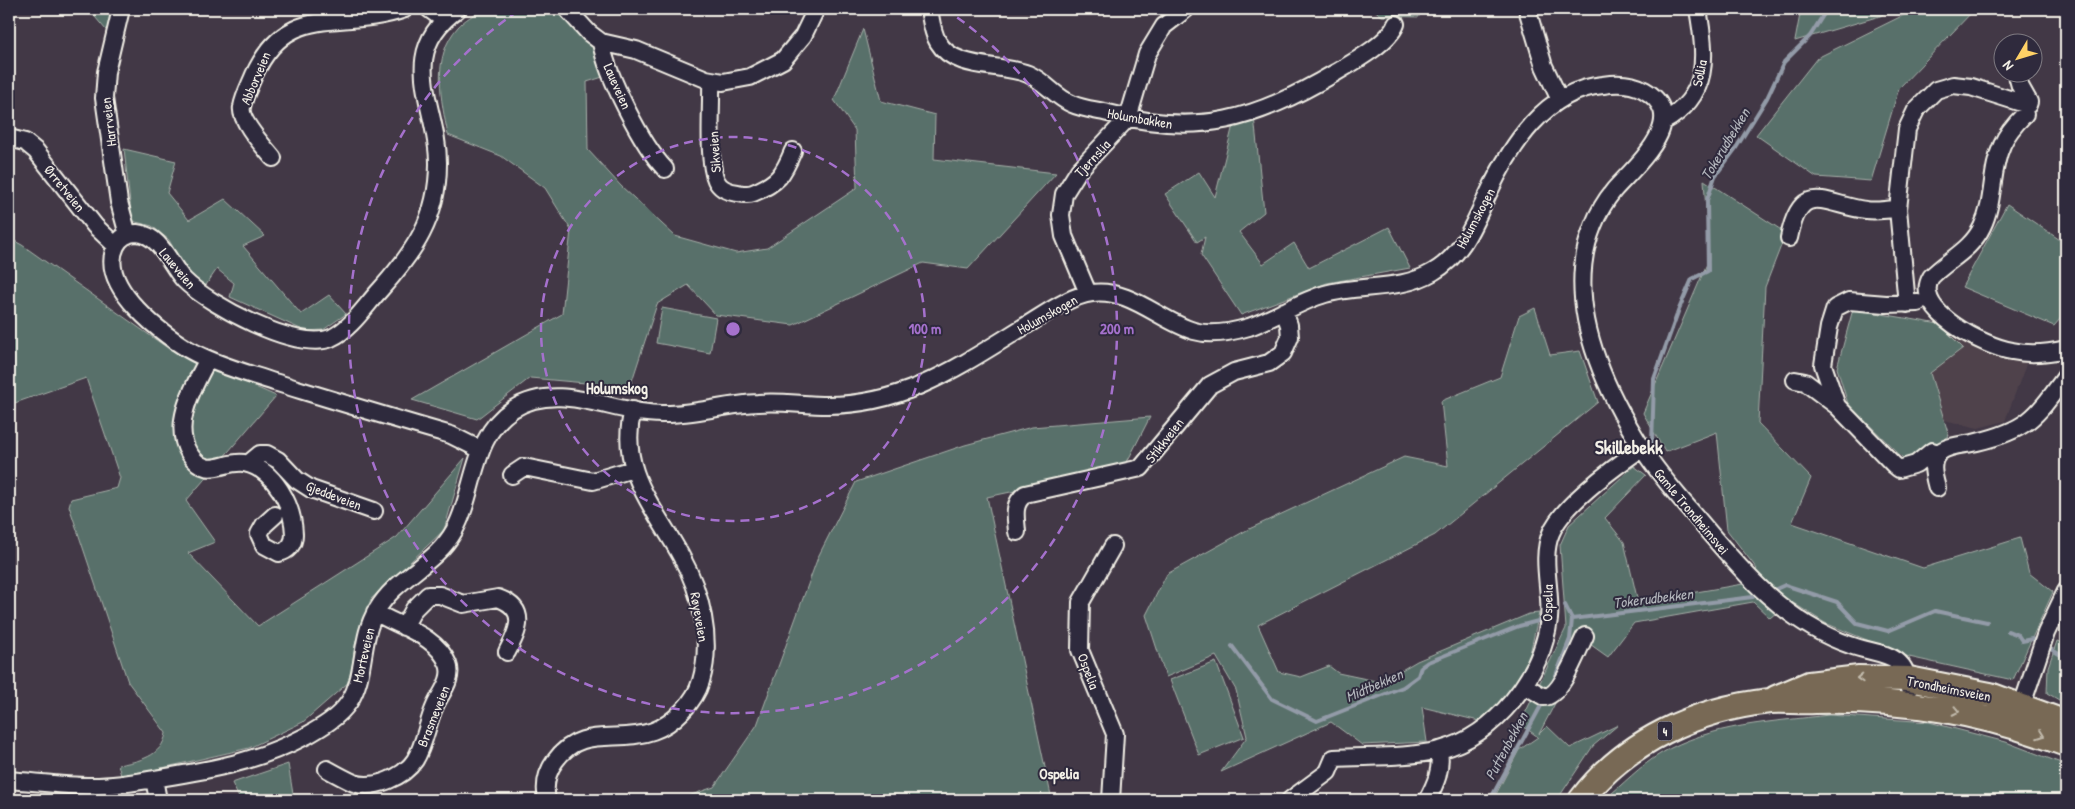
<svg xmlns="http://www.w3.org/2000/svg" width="2075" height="809" font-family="'Patrick Hand',sans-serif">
  <rect width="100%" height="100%" fill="#423846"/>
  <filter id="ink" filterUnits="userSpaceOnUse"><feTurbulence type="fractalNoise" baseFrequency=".02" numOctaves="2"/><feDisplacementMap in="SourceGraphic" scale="10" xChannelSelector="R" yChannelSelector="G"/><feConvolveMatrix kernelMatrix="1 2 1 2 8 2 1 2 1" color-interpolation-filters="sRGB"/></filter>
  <g filter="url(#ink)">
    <path fill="#4f424c" d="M1942,321L2028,359L2005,421L1978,428L1931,417L1914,367Z"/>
    <path fill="#59706a" stroke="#a6b0a9" d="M95,9H116L111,36L90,11Z
      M483,9H528L535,12L536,9H560L593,40L609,75L587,82L588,150L621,186L675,236L736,253L767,248L857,188L855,130L834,100L863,29L881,101L935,115L934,159L1056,173L968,269L923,263L793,325L716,315L688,285L657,304L630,387L530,378L477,419L412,400L562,314L571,230L545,188L501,156L448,135C441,100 431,57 458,27C464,20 475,14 483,9Z
      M1373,9H1418L1419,17L1382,16Z
      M1801,9H1835L1836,13L1842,9H1891L1880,16L1795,41Z
      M1916,9H1975L1899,88L1871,181L1816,177L1756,135L1817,58Z
      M1254,116L1264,212L1239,232L1263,264L1294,243L1309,268L1389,227L1410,268L1327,283L1241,315L1201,255L1205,237L1197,242L1165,194L1199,172L1215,197L1233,125Z
      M124,149L176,161L167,193L189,220L225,199L265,236L243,246L301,314L329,295L346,314L323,330L305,331L230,297L234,283L217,269L204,288L184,268L169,240L152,226L132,221Z
      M1704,180L1786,233L1765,287L1758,423L1811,478L1792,523L1923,568L2020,538L2029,573L2053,592L2013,680L1909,657L1825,623L1790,601L1770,618L1753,602L1634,623L1608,657L1587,642L1539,734L1547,726L1570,748L1618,725L1593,746L1557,800H1493L1519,750L1538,737L1520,724L1566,628L1560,545L1569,525L1634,466L1646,475L1605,518L1624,542L1638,602L1743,584L1757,569L1727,530L1717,432L1665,452L1643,413L1709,259Z
      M2007,204L2066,244V312L2054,326L1962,287Z
      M9,238L22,245L169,349L276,396L186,501L215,542L188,553L258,626L397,537L465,458L444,530L371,599L355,645L350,681L303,722L249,748L149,771L121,775L118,765C139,761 162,757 166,733L128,682L69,506L71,499L117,488L120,478L86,378L9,405Z
      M662,308L716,318L710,353L656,343Z
      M1535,308L1550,355L1580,351L1598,402L1435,535L1258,625L1279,672L1301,677L1329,666L1338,673L1376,681L1388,678L1417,661L1529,614L1539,613L1526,672L1508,704L1483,722L1422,707L1427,742L1362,745L1331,722L1221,772L1247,737L1236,690L1216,656L1166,677L1146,615L1167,574L1247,530L1404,457L1448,466L1441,401L1500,377L1519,316Z
      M1853,309L1939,324L1963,348L1930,373L1949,436L1909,464L1848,404L1837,368Z
      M1150,417L1124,468L987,497L1052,800H677L714,787L757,725L818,557L856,482L965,445L1032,427Z
      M2057,641L2066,644V704L2047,693L2048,667Z
      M1216,662L1244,737L1199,755L1170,680Z
      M1829,715L1929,722L2006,742L2066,765V800H1604C1622,785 1640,766 1660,754C1710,724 1773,722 1829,715Z
      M288,764L294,800H240L232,783Z"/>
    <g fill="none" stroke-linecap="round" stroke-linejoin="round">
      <path stroke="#939ba8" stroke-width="4" d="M1652,445L1654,379L1679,309L1692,279L1708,271L1707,200L1715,176L1736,148L1767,98L1784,62L1810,36L1827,9
        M1776,589L1785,585L1837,602L1857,623L1888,631L1935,611L1987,622
        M1565,605L1572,619L1753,597
        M2008,631L2018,635L2022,641L2032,639L2038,642
        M1232,646L1272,699L1317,721L1403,687L1418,676L1421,667L1428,662L1519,626L1542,620
        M2047,647L2066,658
        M1553,683L1570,639L1572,619
        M1490,800L1543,702"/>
      <g stroke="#f4f1e8" stroke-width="20">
        <path id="minor" d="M121,9L106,72L104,98L119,202L128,235
          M429,9L444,20
          M458,9C394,54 439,107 438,164C438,218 414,252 380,290C366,305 351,329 331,338C297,352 209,305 184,280C170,265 161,235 137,233C127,233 120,238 116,246C96,286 166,338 195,353C220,366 247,373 274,382C333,400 391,418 451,435L481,450
          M567,9L589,33L601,42L636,50L706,79L723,82L750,77L783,60L803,36L816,9
          M929,9C931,19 932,32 938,42C955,71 1001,63 1028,74C1045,81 1055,97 1072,104C1083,109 1096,110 1108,113C1200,137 1254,120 1335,73C1352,63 1389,43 1396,24
          M1527,9L1544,66L1560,100
          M601,42C607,76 642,145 665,169
          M711,81C712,105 707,160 716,180C720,189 728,192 738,193C743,194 748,195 753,193C778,183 783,175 793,151
          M2025,114C2016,123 2007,133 2002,145C1990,171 1995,201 1982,227C1971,250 1949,259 1931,277C1911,311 1986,347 2012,351C2030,355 2049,353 2066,349
          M1663,122C1711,96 1706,56 1698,9
          M9,138L25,142L36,151L95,226L116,246
          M273,158C265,148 239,120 242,107C244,96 250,85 254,75C289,0 339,32 405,9
          M1789,238C1801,178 1825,205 1866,210C1876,212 1887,209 1898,209
          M1088,293L1064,236L1061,215L1064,194L1079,170L1128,118L1147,54L1164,26L1186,9
          M1918,303L1886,304L1849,301L1835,308L1829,327L1823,365L1837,406L1894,465L1899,469L1916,464L1932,451L1938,453
          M1907,304L1898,209L1907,129L1916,110L1936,90L1953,85L1971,87L2028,105L2029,102L2020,86L2016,72
          M208,359C194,386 171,424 189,453C207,481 223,460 244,463C275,469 293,506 294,534C294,545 288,551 279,553L264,545L259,534L264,525L275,515
          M1795,380L1805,382L1837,406
          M248,464L260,454H267L278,460L297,480L311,489L374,511
          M512,475L524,467L593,481L633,469
          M1937,488C1934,477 1929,461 1940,452C1949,445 1965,445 1977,442C2028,430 2036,417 2066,376
          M1017,532C1016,516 1012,505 1025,494L1141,468L1210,385L1234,372L1269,363L1283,353L1290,337L1289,325L1284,311
          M404,627L414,609L428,595H440L463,604L498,598C529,609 518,631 507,652
          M1524,685L1544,697C1561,697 1578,650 1585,636
          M2018,717L2046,633L2066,591
          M327,769C336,774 345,779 354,783C374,790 404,777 415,760C425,744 427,723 435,706C440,694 454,679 448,664C437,635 399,627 375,612
          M154,779L158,800
          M9,780C36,782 64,786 92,786C115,786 138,782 160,778C215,769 256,762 306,736C322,727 339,717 349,702C367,674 359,639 377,610C396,577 435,565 454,531C476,492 471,436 513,409C560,380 612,414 662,414C693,415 726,404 758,403C781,401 804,405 827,405C860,405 891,398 921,385C960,368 994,345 1030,323C1048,312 1070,296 1092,293C1130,288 1160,321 1194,331C1211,336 1232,332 1249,327C1275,318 1298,302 1325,294C1360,284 1401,291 1433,272C1463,255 1474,223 1488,194C1510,147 1545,90 1603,85C1616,83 1631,83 1644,90C1693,118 1635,166 1614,190C1605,201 1598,213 1593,226C1563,300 1602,385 1642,448C1659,475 1681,499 1702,524C1744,574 1786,623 1850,645C1879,656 1907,650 1909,689
          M547,800C544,786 547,772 555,761C581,724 618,744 653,731C673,724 695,702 701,681C713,640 701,592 681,556C655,508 617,469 633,410
          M1111,800L1115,734L1080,650L1081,602L1113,546
          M1290,800L1328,772L1334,758C1368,756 1407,758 1440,750C1496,735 1542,676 1549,619C1552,591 1540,559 1551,533C1563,504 1616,466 1642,448
          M1427,800C1436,783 1442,770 1439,750"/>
      </g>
      <g stroke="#f4f1e8" stroke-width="28">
        <path id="highway" d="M1776,698L1809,684L1859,678L1909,679L1990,695L2066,723
          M1581,800C1625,741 1697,709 1770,701C1784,700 1800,702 1815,701C1905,699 1982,712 2066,744"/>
      </g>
      <use href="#minor" stroke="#2f2a3d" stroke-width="16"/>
      <use href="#highway" stroke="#786954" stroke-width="24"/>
    </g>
    <defs><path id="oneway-chevron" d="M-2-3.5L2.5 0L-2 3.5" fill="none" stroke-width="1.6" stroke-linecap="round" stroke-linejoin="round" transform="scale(1.25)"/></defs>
    <g stroke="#c2bbad">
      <use href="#oneway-chevron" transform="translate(1860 678) rotate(178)"/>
      <use href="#oneway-chevron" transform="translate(1956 711) rotate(12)"/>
      <use href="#oneway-chevron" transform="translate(2041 735) rotate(20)"/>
    </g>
  </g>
  <g fill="none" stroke="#a571cd" stroke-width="2.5" stroke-dasharray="9 6">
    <circle cx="733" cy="329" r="192"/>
    <path d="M945 9A384 384 0 1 1 521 9"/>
  </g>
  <g text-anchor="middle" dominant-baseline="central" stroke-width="4" stroke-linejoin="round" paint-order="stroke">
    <rect fill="#2f2a3d" stroke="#b9b5b5" stroke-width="1" x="1657.5" y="721.5" width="15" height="19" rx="4"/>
    <g font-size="12" font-weight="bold" fill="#f4f1e8">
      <text x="1665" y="731">4</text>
    </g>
    <g font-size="14" fill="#f4f1e8" stroke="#2f2a3d">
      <text transform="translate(1699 73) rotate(-79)">Sollia</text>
      <text transform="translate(255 78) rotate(-67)">Abborveien</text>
      <text transform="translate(618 86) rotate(66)">Laueveien</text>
      <text transform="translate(1140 118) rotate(10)">Holumbakken</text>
      <text transform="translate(108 122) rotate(-97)">Harrveien</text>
      <text transform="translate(714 152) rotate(-94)">Sikveien</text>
      <text transform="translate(1092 158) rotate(-47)">Tjernslia</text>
      <text transform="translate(65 188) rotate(51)">Ørretveien</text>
      <text transform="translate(1475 218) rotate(-62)">Holumskogen</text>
      <text transform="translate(178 268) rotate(50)">Laueveien</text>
      <text transform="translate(1047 314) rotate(-29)">Holumskogen</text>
      <text transform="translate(1164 440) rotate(-52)">Stikkveien</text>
      <text transform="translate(334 495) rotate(21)">Gjeddeveien</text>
      <text transform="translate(1692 511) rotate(50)">Gamle Trondheimsvei</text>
      <text transform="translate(1547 603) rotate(-89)">Ospelia</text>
      <text transform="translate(700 617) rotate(80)">Røyeveien</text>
      <text transform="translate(363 655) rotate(-77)">Morteveien</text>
      <text transform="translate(1089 671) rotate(69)">Ospelia</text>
      <text transform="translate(1949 688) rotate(11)">Trondheimsveien</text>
      <text transform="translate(433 716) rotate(-68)">Brasmeveien</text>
    </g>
    <g font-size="15" font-style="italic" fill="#b4b7bd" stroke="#2f2a3d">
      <text transform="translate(1725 144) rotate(-59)">Tokerudbekken</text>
      <text transform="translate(1653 598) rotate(-7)">Tokerudbekken</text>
      <text transform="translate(1374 685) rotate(-24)">Midtbekken</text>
      <text transform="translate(1506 746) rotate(-62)">Puttenbekken</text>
    </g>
    <g font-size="15" font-weight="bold" fill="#f4f1e8" stroke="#2f2a3d">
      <text x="1059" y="773">Ospelia</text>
    </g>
    <g font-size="16" font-weight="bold" fill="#f4f1e8" stroke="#2f2a3d">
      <text x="617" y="388">Holumskog</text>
    </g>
    <g font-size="19" font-weight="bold" fill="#f4f1e8" stroke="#2f2a3d">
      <text x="1629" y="447">Skillebekk</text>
    </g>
  </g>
  <circle cx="733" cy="329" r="8" fill="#a571cd" stroke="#2f2a3d" stroke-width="2.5"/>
  <g font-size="15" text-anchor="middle" font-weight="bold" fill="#a571cd" stroke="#2f2a3d" stroke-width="4" stroke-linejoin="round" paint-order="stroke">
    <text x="925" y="334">100 m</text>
    <text x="1117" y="334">200 m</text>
  </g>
  <rect width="2075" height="809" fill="none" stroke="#2f2a3d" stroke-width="30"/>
  <rect x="15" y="15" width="2045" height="779" fill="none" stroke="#f4f1e8" stroke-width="2" filter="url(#ink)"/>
  <g transform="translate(2018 58) rotate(232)"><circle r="24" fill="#2f2a3d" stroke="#7e7a81"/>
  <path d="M0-4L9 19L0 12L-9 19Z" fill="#ffd166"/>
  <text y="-8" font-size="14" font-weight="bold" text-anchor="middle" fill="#f4f1e8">N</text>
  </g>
</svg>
